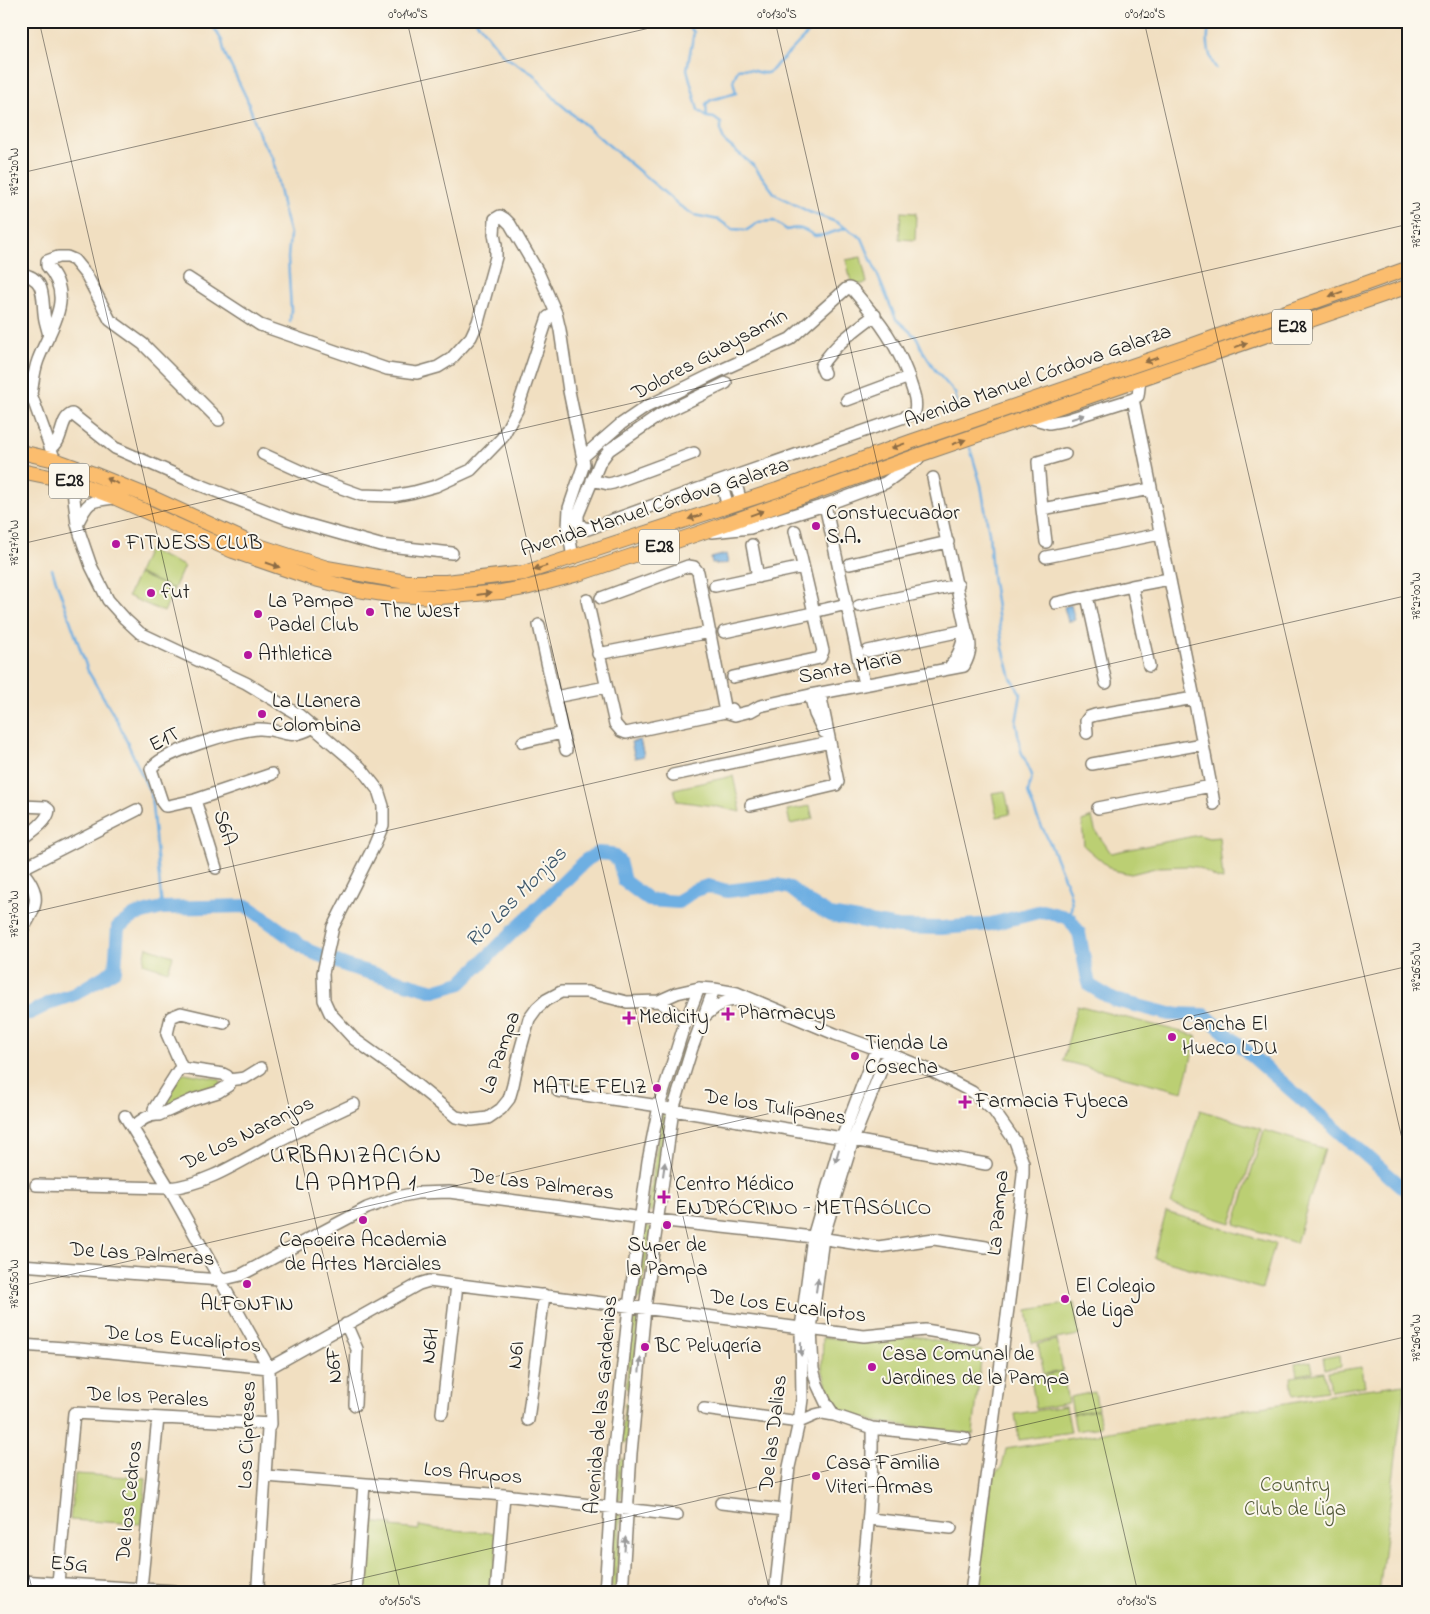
<svg xmlns="http://www.w3.org/2000/svg" width="1430" height="1614" font-family="'Indie Flower',sans-serif">
  <rect width="100%" height="100%" fill="#fbf7ec"/>
  <filter id="ink" filterUnits="userSpaceOnUse"><feTurbulence type="fractalNoise" baseFrequency=".02" numOctaves="2"/><feDisplacementMap in="SourceGraphic" scale="10" xChannelSelector="R" yChannelSelector="G"/><feConvolveMatrix kernelMatrix="1 2 1 2 8 2 1 2 1" color-interpolation-filters="sRGB"/></filter>
  <filter id="wash" filterUnits="userSpaceOnUse"><feTurbulence type="fractalNoise" baseFrequency=".0096" numOctaves="4" result="noise"/><feDisplacementMap in="SourceGraphic" scale="20" xChannelSelector="R" yChannelSelector="G"/><feGaussianBlur stdDeviation="1.12" result="paint"/><feColorMatrix in="noise" values="0 0 0 0 0 0 0 0 0 0 0 0 0 0 0 0 0 1.4 0 .05"/><feComposite in="paint" operator="in"/></filter>
  <g filter="url(#wash)">
    <rect width="100%" height="100%" fill="#f1dfc1"/>
    <path fill="#bbcf73" stroke="#6c7648" d="M901,212L916,213L915,240L899,239Z
      M861,257L867,283L852,286L846,260Z
      M148,550L184,566L174,589L138,573Z
      M138,574L174,589L164,612L128,596Z
      M733,776L741,812L714,806L677,801L674,789Z
      M1005,791L1010,814L997,817L992,793Z
      M810,806L813,819L790,824L787,810Z
      M1092,817L1095,830L1111,853L1199,835L1209,838L1219,837L1223,880L1218,879L1197,867L1188,866L1159,867L1131,874L1112,870L1084,846L1082,821Z
      M147,947L173,956L168,971L143,963Z
      M1077,1005L1197,1036L1183,1092L1063,1061Z
      M681,1050L686,1052L670,1100L667,1101L665,1099Z
      M185,1073L219,1079L221,1081V1083L214,1090L187,1096L163,1108L162,1106L181,1075Z
      M1200,1110L1261,1129L1231,1223L1171,1204Z
      M663,1114L667,1116L653,1210L650,1212L648,1209L661,1116Z
      M1264,1130L1325,1149L1296,1243L1235,1224Z
      M1166,1212L1275,1244L1262,1289L1154,1258Z
      M648,1225L651,1229L641,1298L638,1300L635,1297L645,1228Z
      M1074,1303L1079,1335L1032,1343L1027,1310Z
      M637,1315L639,1317L632,1389L629,1390L626,1388L633,1318Z
      M917,1336L982,1351L973,1434L876,1422L840,1410L830,1398L822,1368L823,1337L866,1342Z
      M1057,1340L1063,1371L1044,1374L1038,1344Z
      M1340,1355L1341,1366L1325,1369L1323,1358Z
      M1311,1361L1313,1372L1297,1375L1295,1364Z
      M1362,1367L1365,1386L1331,1391L1328,1372Z
      M1063,1372L1068,1403L1036,1409L1031,1378Z
      M1324,1372L1327,1391L1293,1396L1291,1377Z
      M1405,1384L1379,1593H977L991,1477L1002,1467L1006,1449L1298,1401L1358,1390Z
      M1095,1392L1098,1409L1073,1414L1070,1397Z
      M628,1401L630,1402L627,1442L624,1443L621,1441L625,1404Z
      M1066,1406L1071,1432L1019,1440L1015,1414Z
      M1098,1410L1101,1427L1076,1431L1073,1414Z
      M622,1458L625,1461L621,1499L618,1501L616,1498L619,1461Z
      M75,1474L146,1478L142,1524L70,1520Z
      M617,1513L620,1514L621,1517L616,1587L613,1588L611,1586L615,1515Z
      M365,1522L392,1524L391,1527L419,1530V1526L436,1529L498,1533L493,1593H358Z"/>
    <path fill="#6eafe2" stroke="#45667f" d="M726,554L728,563L716,565V563H712L711,558Z
      M1071,605L1075,620L1068,622L1064,607Z
      M640,740L644,756L635,758L631,742Z"/>
    <g fill="none" stroke-linecap="round" stroke-linejoin="round">
      <path stroke="#6eafe2" stroke-width="2.5" d="M210,21L222,41L225,54L247,99L260,137L273,158L283,209L290,234L288,258L291,310L290,322
        M476,21L504,56L533,74L557,101L680,206L694,215L719,220L732,229L747,230L759,222L774,221L787,230C799,226 804,229 815,236L824,235L846,228
        M682,21L694,32L687,69L698,110L707,117L714,118L721,123V132L724,141L754,166L775,194L809,212L836,222L862,238L896,319L917,338L923,351L935,370L955,393L959,412
        M1210,21C1206,36 1207,56 1216,68
        M707,117L706,104L711,100L736,93L733,81L738,69C750,66 761,77 769,72C772,71 775,67 777,64C796,48 805,31 828,21
        M21,422L22,424
        M970,448L981,485L989,533L992,575L1003,648L1011,678L1021,694L1016,723L1021,751L1032,775L1028,793L1037,817L1049,841L1069,890L1072,904L1069,918
        M52,569L88,671L118,722L151,795L162,908"/>
      <path stroke="#6eafe2" stroke-width="14" d="M21,1014L30,1013L52,1002L75,994L115,970L118,927L135,915L162,908L247,906L309,951L350,967L434,991L461,983L586,860L598,853L611,854L619,861L624,881L649,900L678,902L693,891L708,886L727,891L777,885L790,888L808,902L830,915L898,927L941,928L991,924L1042,911L1069,918L1079,933L1089,985L1114,1000L1170,1014L1205,1015L1409,1193"/>
    </g>
  </g>
  <g filter="url(#ink)">
    <g fill="none" stroke-linecap="round" stroke-linejoin="round">
      <g stroke="#867e6e" stroke-width="14">
        <path id="minor" d="M21,274C48,278 41,300 45,320C46,325 48,330 49,336
          M188,278L260,325L387,369L417,373L438,367L451,359L471,337L478,322L496,257V245L494,234L495,219L500,216L505,219L510,224L538,272L556,313L560,330L569,391L584,464L569,508L568,528L573,558
          M21,366L26,387
          M824,373L821,366C834,345 855,330 875,315
          M21,385L26,387L31,394L53,455
          M31,394C33,383 34,370 38,360C50,328 76,298 47,266V261L58,257H67L74,260L87,276L110,320L143,344L219,420
          M847,400L909,377
          M1031,418L1049,423L1066,420L1133,399L1138,396L1140,379
          M51,448C64,441 59,419 72,414L115,448L195,483L288,519L380,545L452,553
          M263,454L322,481L361,495L393,496L414,492L436,486L471,470L502,438L517,410L548,317L556,313
          M1065,454L1038,462L1042,509L1151,489
          M584,456L621,424L646,407L717,372L790,339L846,289L849,288L853,290C877,318 901,348 911,385C914,394 917,402 915,411L910,415L698,489L588,529L582,527L578,522V515L600,462L609,450L660,415L726,383
          M76,476L73,490L77,524L80,534L91,566L108,600L125,619L140,633L246,683L299,715L360,767L378,790L383,806V825L374,846L333,927L323,973L324,1000L330,1013L354,1039L407,1077L456,1117L472,1120L488,1118L501,1109L509,1099L513,1085L520,1051L529,1019L537,1008L546,1000L561,992H587L627,1002L659,1001L677,993L699,988L714,989L737,993L835,1034L888,1053L932,1071L972,1092L994,1111L1015,1141L1023,1163V1174L1011,1285L971,1593
          M734,477L741,502
          M592,480L608,484L613,483L694,453
          M721,481L728,507
          M825,505L864,684
          M1042,509L1046,542
          M77,524C89,500 89,501 115,498
          M712,532L750,528L825,505L885,483L918,459
          M752,545L758,577
          M1046,557L1160,534
          M850,564L948,542
          M715,586L803,567
          M1132,586L1169,579
          M601,598L688,566L694,567L698,572L725,712
          M587,600L615,724L621,731L626,733L725,712L732,709
          M1056,603L1087,596
          M859,606L958,585
          M813,612L847,604
          M539,625L566,750
          M724,632L813,613
          M868,651L966,630
          M598,654L710,632
          M949,668C959,657 962,644 966,630
          M733,677L820,658L823,651L795,531
          M1106,683L1087,596L1132,586L1149,666
          M810,695L815,714L824,732
          M555,697L606,687
          M725,712L735,715L751,711L760,706L810,695L964,666C971,653 972,643 966,630L933,478
          M1087,733L1086,721L1089,717L1095,715L1194,698L1133,399
          M523,742L562,733
          M1092,764L1202,744
          M272,774L195,800L168,806H165L162,802L151,769C161,752 237,730 258,729C285,728 284,743 314,727
          M673,775L830,742
          M1211,786L1214,804
          M195,800L216,868
          M751,805L836,785L838,782L820,693
          M21,806L45,807L49,810C48,822 30,833 21,840
          M1098,808L1211,786L1194,698
          M21,869L137,810
          M21,870C42,893 38,907 21,931
          M659,1001L670,1009L685,1023
          M705,1016C720,1003 726,999 746,1000
          M182,1068L167,1034L171,1017L181,1013L224,1023
          M182,1068L223,1074L227,1076L229,1080
          M229,1080L245,1078L261,1068
          M558,1091L659,1106L673,1110L842,1138L986,1164
          M154,1115V1109L178,1071L182,1068
          M125,1116L169,1188L269,1368L271,1424L268,1429L258,1584L261,1593
          M133,1127C141,1120 149,1114 159,1115L192,1100L218,1092L229,1085V1080
          M36,1185L169,1188C209,1184 242,1160 278,1141C303,1128 329,1116 354,1104
          M21,1265L220,1280L241,1275L367,1208L397,1197L417,1193L449,1192L657,1220L813,1237L878,1247L934,1239L986,1247
          M346,1324L357,1349L355,1405
          M21,1345L79,1349L269,1368L419,1284L429,1281L864,1336L925,1330L974,1338
          M704,1409L799,1422L815,1415L823,1413L834,1415L872,1428L965,1438
          M442,1413L457,1285
          M834,1415L826,1403L817,1384L813,1369L811,1329L823,1238L853,1140L888,1053
          M528,1420L544,1295
          M266,1476L504,1495L677,1515
          M721,1503L784,1510
          M870,1519L951,1528
          M21,1581L174,1591
          M58,1583L74,1413L271,1424
          M141,1588L158,1418
          M356,1593L364,1484
          M496,1593L504,1495
          M605,1593L614,1448L629,1307L648,1161L659,1106L685,1023L699,988
          M622,1593L631,1453L645,1308L673,1110L692,1048L714,989
          M775,1593L789,1467L799,1422L802,1399L801,1328L813,1237L842,1138L876,1049
          M861,1593C867,1538 873,1484 872,1428"/>
      </g>
      <g stroke="#867e6e" stroke-width="16">
        <path id="major" d="M21,452L55,460L91,473L155,499L253,544L327,568L406,582H446L524,573L777,490L910,442L1190,346L1409,268
          M21,471L74,482L116,498L233,551L311,578L358,590L390,595L440,597L501,592L529,587L578,574L700,533L925,453L1409,286"/>
      </g>
      <use href="#minor" stroke="#fff" stroke-width="11"/>
      <use href="#major" stroke="#fbbd6e" stroke-width="14"/>
    </g>
    <defs><path id="oneway-solid" d="M-6-.8H1V-3.2L6.5 0L1 3.2V.8H-6Z" transform="scale(1.25)"/></defs>
    <g fill="#8c6c45">
      <use href="#oneway-solid" transform="translate(1336 294) rotate(160)"/>
      <use href="#oneway-solid" transform="translate(1241 345) rotate(-20)"/>
      <use href="#oneway-solid" transform="translate(1151 360) rotate(161)"/>
      <use href="#oneway-solid" transform="translate(959 442) rotate(-19)"/>
      <use href="#oneway-solid" transform="translate(898 446) rotate(160)"/>
      <use href="#oneway-solid" transform="translate(112 481) rotate(-157)"/>
      <use href="#oneway-solid" transform="translate(757 513) rotate(-20)"/>
      <use href="#oneway-solid" transform="translate(695 517) rotate(162)"/>
      <use href="#oneway-solid" transform="translate(273 565) rotate(19)"/>
      <use href="#oneway-solid" transform="translate(540 568) rotate(163)"/>
      <use href="#oneway-solid" transform="translate(484 594) rotate(-7)"/>
    </g>
    <g fill="#999">
      <use href="#oneway-solid" transform="translate(1078 417) rotate(-18)"/>
      <use href="#oneway-solid" transform="translate(837 1156) rotate(106)"/>
      <use href="#oneway-solid" transform="translate(664 1169) rotate(-82)"/>
      <use href="#oneway-solid" transform="translate(817 1285) rotate(-82)"/>
      <use href="#oneway-solid" transform="translate(801 1349) rotate(89)"/>
      <use href="#oneway-solid" transform="translate(640 1365) rotate(-85)"/>
      <use href="#oneway-solid" transform="translate(625 1544) rotate(-86)"/>
    </g>
  </g>
  <path fill="none" stroke="#1c1c1c" stroke-width="1" stroke-opacity="0.45" d="M39,21L401,1593M407,21L770,1593M775,21L1138,1593M1144,21L1409,1169M21,173L680,21M21,544L1409,224M21,915L1409,595M21,1286L1409,966M21,1542L33,1593M298,1593L1409,1336"/>
  <g fill="#b5179e" stroke="#fbf7ec" stroke-width="2">
    <circle cx="816" cy="526" r="5"/>
    <circle cx="116" cy="544" r="5"/>
    <circle cx="151" cy="593" r="5"/>
    <circle cx="370" cy="612" r="5"/>
    <circle cx="258" cy="614" r="5"/>
    <circle cx="248" cy="655" r="5"/>
    <circle cx="262" cy="714" r="5"/>
    <path d="M725.5 1006.5h5v5h5v5h-5v5h-5v-5h-5v-5h5z"/>
    <path d="M626.5 1010.5h5v5h5v5h-5v5h-5v-5h-5v-5h5z"/>
    <circle cx="1172" cy="1037" r="5"/>
    <circle cx="855" cy="1056" r="5"/>
    <circle cx="657" cy="1088" r="5"/>
    <path d="M962.5 1094.5h5v5h5v5h-5v5h-5v-5h-5v-5h5z"/>
    <path d="M661.5 1189.5h5v5h5v5h-5v5h-5v-5h-5v-5h5z"/>
    <circle cx="363" cy="1220" r="5"/>
    <circle cx="667" cy="1225" r="5"/>
    <circle cx="247" cy="1284" r="5"/>
    <circle cx="1065" cy="1299" r="5"/>
    <circle cx="645" cy="1347" r="5"/>
    <circle cx="872" cy="1367" r="5"/>
    <circle cx="816" cy="1476" r="5"/>
  </g>
  <g text-anchor="middle" dominant-baseline="central" stroke-width="4" stroke-linejoin="round" paint-order="stroke">
    <g fill="#fbf7ec" stroke="#5f5e5a" stroke-width="1">
      <rect x="1272" y="309.5" width="40" height="35" rx="4"/>
      <rect x="49" y="463.5" width="40" height="35" rx="4"/>
      <rect x="639" y="529.5" width="40" height="35" rx="4"/>
    </g>
    <g font-size="20" font-weight="bold" fill="#1c1c1c">
      <text x="1292" y="327">E28</text>
      <text x="69" y="481">E28</text>
      <text x="659" y="547">E28</text>
    </g>
    <g font-size="21" fill="#1c1c1c" stroke="#fbf7ec">
      <text transform="translate(710 355) rotate(-28)">Dolores Guaysamín</text>
      <text transform="translate(1038 377) rotate(-19)">Avenida Manuel Córdova Galarza</text>
      <text transform="translate(655 508) rotate(-18)">Avenida Manuel Córdova Galarza</text>
      <text transform="translate(850 668) rotate(-11)">Santa Maria</text>
      <text transform="translate(165 740) rotate(-28)">E1T</text>
      <text transform="translate(224 828) rotate(73)">S6A</text>
      <text transform="translate(501 1053) rotate(-71)">La Pampa</text>
      <text transform="translate(775 1108) rotate(9)">De los Tulipanes</text>
      <text transform="translate(248 1134) rotate(-26)">De Los Naranjos</text>
      <text transform="translate(542 1185) rotate(7)">De Las Palmeras</text>
      <text transform="translate(999 1213) rotate(-85)">La Pampa</text>
      <text transform="translate(142 1255) rotate(4)">De Las Palmeras</text>
      <text transform="translate(788 1307) rotate(7)">De Los Eucaliptos</text>
      <text transform="translate(183 1340) rotate(5)">De Los Eucaliptos</text>
      <text transform="translate(431 1346) rotate(-83)">N6H</text>
      <text transform="translate(517 1355) rotate(-83)">N6I</text>
      <text transform="translate(335 1365) rotate(-94)">N6F</text>
      <text transform="translate(148 1398) rotate(3)">De los Perales</text>
      <text transform="translate(602 1405) rotate(-85)">Avenida de las Gardenias</text>
      <text transform="translate(774 1433) rotate(-83)">De las Dalias</text>
      <text transform="translate(248 1435) rotate(-88)">Los Cipreses</text>
      <text transform="translate(473 1474) rotate(5)">Los Arupos</text>
      <text transform="translate(130 1501) rotate(-84)">De los Cedros</text>
      <text transform="translate(69 1565) rotate(4)">E5G</text>
    </g>
    <g font-size="21" fill="#1c1c1c" stroke="#fbf7ec" text-anchor="start">
      <text x="826" y="514">Constuecuador<tspan x="826" dy="24">S.A.</tspan></text>
      <text x="126" y="544">FITNESS CLUB</text>
      <text x="161" y="593">fut</text>
      <text x="268" y="602">La Pampa<tspan x="268" dy="24">Padel Club</tspan></text>
      <text x="380" y="612">The West</text>
      <text x="258" y="655">Athletica</text>
      <text x="272" y="702">La LLanera<tspan x="272" dy="24">Colombina</tspan></text>
      <text x="738" y="1014">Pharmacys</text>
      <text x="639" y="1018">Medicity</text>
      <text x="1182" y="1025">Cancha El<tspan x="1182" dy="24">Hueco LDU</tspan></text>
      <text x="865" y="1044">Tienda La<tspan x="865" dy="24">Cosecha</tspan></text>
      <text x="647" y="1088" text-anchor="end">MATLE FELIZ</text>
      <text x="975" y="1102">Farmacia Fybeca</text>
      <text x="675" y="1185">Centro Médico<tspan x="675" dy="24">ENDRÓCRINO - METASÓLICO</tspan></text>
      <text x="363" y="1241" text-anchor="middle">Capoeira Academia<tspan x="363" dy="24">de Artes Marciales</tspan></text>
      <text x="667" y="1246" text-anchor="middle">Super de<tspan x="667" dy="24">la Pampa</tspan></text>
      <text x="1075" y="1287">El Colegio<tspan x="1075" dy="24">de Liga</tspan></text>
      <text x="247" y="1305" text-anchor="middle">ALFONFIN</text>
      <text x="655" y="1347">BC Peluqería</text>
      <text x="882" y="1355">Casa Comunal de<tspan x="882" dy="24">Jardines de la Pampa</tspan></text>
      <text x="826" y="1464">Casa Familia<tspan x="826" dy="24">Viteri-Armas</tspan></text>
    </g>
    <g font-size="21" fill="#545b3a" stroke="#fbf7ec">
      <text x="1295" y="1486">Country<tspan x="1295" dy="24">Club de Liga</tspan></text>
    </g>
    <g font-size="22" font-style="italic" fill="#3d576b" stroke="#fbf7ec">
      <text transform="translate(517 898) rotate(-45)">Rio Las Monjas</text>
    </g>
    <g font-size="24" letter-spacing="1" fill="#1c1c1c" stroke="#fbf7ec">
      <text x="356" y="1156">URBANIZACIÓN<tspan x="356" dy="28">LA PAMPA 1</tspan></text>
    </g>
  </g>
  <rect width="1430" height="1614" fill="none" stroke="#fbf7ec" stroke-width="55"/>
  <rect x="28" y="28" width="1374" height="1558" fill="none" stroke="#1c1c1c" stroke-width="2"/>
  <g font-size="12" text-anchor="middle" fill="#1c1c1c">
    <text x="408" y="18">0°01'40"S</text>
    <text x="777" y="18">0°01'30"S</text>
    <text x="1145" y="18">0°01'20"S</text>
    <text transform="translate(14 172) rotate(-90)" y="4">78°27'20"W</text>
    <text transform="translate(1416 225) rotate(-90)" y="4">78°27'10"W</text>
    <text transform="translate(14 543) rotate(-90)" y="4">78°27'10"W</text>
    <text transform="translate(1416 596) rotate(-90)" y="4">78°27'00"W</text>
    <text transform="translate(14 914) rotate(-90)" y="4">78°27'00"W</text>
    <text transform="translate(1416 967) rotate(-90)" y="4">78°26'50"W</text>
    <text transform="translate(14 1284) rotate(-90)" y="4">78°26'50"W</text>
    <text transform="translate(1416 1338) rotate(-90)" y="4">78°26'40"W</text>
    <text x="400" y="1605">0°01'50"S</text>
    <text x="768" y="1605">0°01'40"S</text>
    <text x="1137" y="1605">0°01'30"S</text>
  </g>
</svg>
